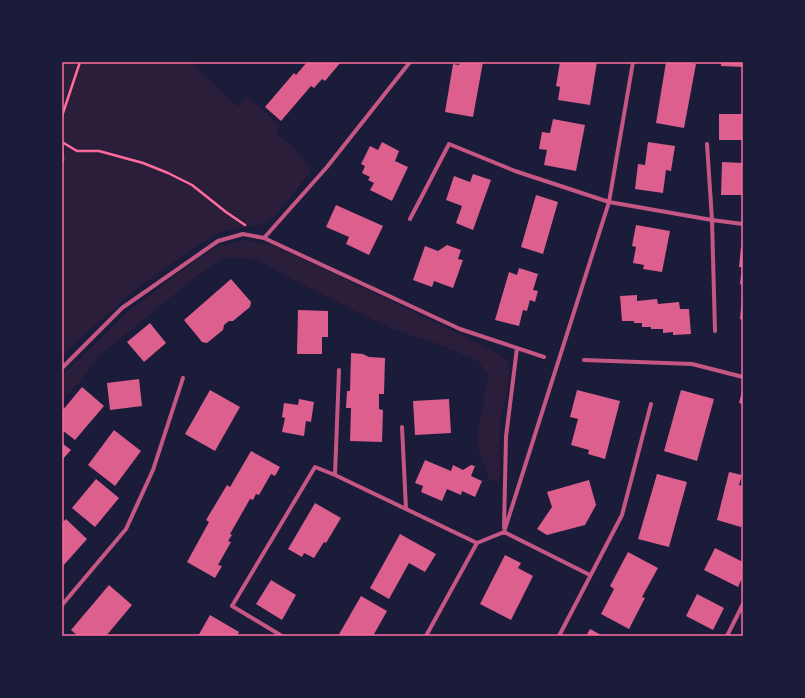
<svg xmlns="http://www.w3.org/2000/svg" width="805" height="698" font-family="Roboto,sans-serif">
  <rect width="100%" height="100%" fill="#1b1b3a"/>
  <path fill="#2a1e3b" d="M62,62H191L238,107L247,96L279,125L276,133L300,153L311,171L273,219L260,225L225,230L197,246L136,289L77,341L62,357Z
    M245,240L271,245L290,253L493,350C500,355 508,359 509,368C511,386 502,406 500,424C498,444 502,464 499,483L489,479L477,445L478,434L488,375L477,360L430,341L418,338L396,330L353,310L258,261L243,257H227L203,271L101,354L79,382L62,401V376L127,312L191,264L218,246Z"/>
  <path fill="#dd5f8e" d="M307,62H341L325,81L322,79L314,88L311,86L281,121L265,107L294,73L296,75Z
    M460,62H483L473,117L445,112L453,64L459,65Z
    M560,62H597L590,105L558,100L560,87L556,86Z
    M666,62H683L696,64L684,128L656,123Z
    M721,62H743V67L721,66Z
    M719,114H743V140H719Z
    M553,119L585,125L576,171L544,165L547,150L539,149L542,132L550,133Z
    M382,142L399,151L395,161L408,167L392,201L370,190L374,183L368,180L370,177L362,173L365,166L361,164L370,146L378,150Z
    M648,142L675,146L671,171L666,170L663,193L635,189L638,164L645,165Z
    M722,162L743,163V195H721Z
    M473,174L491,180L473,230L456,223L462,206L446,200L454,176L470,182Z
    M536,195L558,202L543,254L521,247Z
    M336,205L383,226L369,255L346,244L349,237L326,227Z
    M636,225L670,231L662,272L643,269L644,265L633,263L636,247L632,246Z
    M447,245L461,250L458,259L463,260L453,288L434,281L432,287L413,280L425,246L438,251Z
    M741,247H743V285L740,284L742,267H739Z
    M519,268L538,274L533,290L538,291L535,302L530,300L527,311L523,310L519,326L495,320L509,272L517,275Z
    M231,279L251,302L250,307L233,321H229L224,325L223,330L207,343L202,342L184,320Z
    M637,295V301L657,299L658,304L679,302L680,309H689L691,334L673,335V332L663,333V329H651V327H642V323H634V321H622L620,296Z
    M742,299H743V320L740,319Z
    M298,310L328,311V337H322V354H297Z
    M150,323L166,343L144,362L127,342Z
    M351,353L363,354L369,357L385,358L384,394H379V409L383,410L382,442L350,441L351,408H346L347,391H350Z
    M139,379L142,406L110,410L107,383Z
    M82,387L104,406L75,440L62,430V411Z
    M743,388V404L739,403Z
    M210,390L240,407L215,451L185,434Z
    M577,390L620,401L605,459L588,454L589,450L571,445L578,419L570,417Z
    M681,390L714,399L697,461L664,451Z
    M299,399L314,402L311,422L306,421L304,436L282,432L285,418L282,417L284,403L298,405Z
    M449,399L451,433L415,435L413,401Z
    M114,430L141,451L115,486L88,465Z
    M62,443L71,450L62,460Z
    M251,451L280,467L275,476L271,474L259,495L256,494L253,500L250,499L230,534L232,535L228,541L231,542L218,565L222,566L215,578L187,562L209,522L206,520L227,485L230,487Z
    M425,460L451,471L453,465L463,470L471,465L475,466L471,476L482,481L475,497L462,491L461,495L447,489L442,501L421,492L423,486L415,483Z
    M729,472L742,475L739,485L743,486V518L741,527L717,520Z
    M657,474L687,482L669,547L638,539Z
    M96,479L119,498L95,527L72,508Z
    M589,480L596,505L585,525L547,535L537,529L552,507L547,492Z
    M315,503L341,518L326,543L324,542L314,558L304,553L302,557L288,549Z
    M66,519L87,539L62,567V523Z
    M400,534L436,554L425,572L409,563L389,599L370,588Z
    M715,548L743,562V576L738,587L704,570Z
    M628,552L658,568L642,597L645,598L629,629L601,614L614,589L610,586Z
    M505,555L521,563L518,568L533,576L511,620L480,604Z
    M271,580L296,595L282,620L256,604Z
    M109,585L132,605L106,636H78L71,630Z
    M697,594L724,608L713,630L686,616Z
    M361,596L387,611L373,636H338Z
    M210,615L239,632L237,636H198Z
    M590,629L603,636H586Z"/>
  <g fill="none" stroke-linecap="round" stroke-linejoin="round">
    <path stroke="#ff6b9d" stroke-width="2.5" d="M62,116L80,62
      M62,142L77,151H99L143,163L168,173L192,185L226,212L245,225
      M62,144L63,160L62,162"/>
    <path stroke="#c65784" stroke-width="4" d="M707,144L712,220L715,331
      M410,219L449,144L515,171L609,202L712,220L743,224
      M264,238L460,329L544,357
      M584,360L692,364L743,377
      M62,368L122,308L218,241L243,234L264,238L327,167L410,62
      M339,370L335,475L477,543
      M402,427L406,509
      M504,528L506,437L517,348
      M504,532L609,202L633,62
      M504,532L590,575
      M62,605L126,529L153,470L183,378
      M282,636L232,606L315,467L335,475
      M426,636L477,543L504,532
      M559,636L622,515L651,404
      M727,636L743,604"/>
  </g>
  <rect width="805" height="698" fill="none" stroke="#1b1b3a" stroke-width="126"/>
  <rect x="63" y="63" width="679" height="572" fill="none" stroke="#ff6b9d" stroke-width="1.5"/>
</svg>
